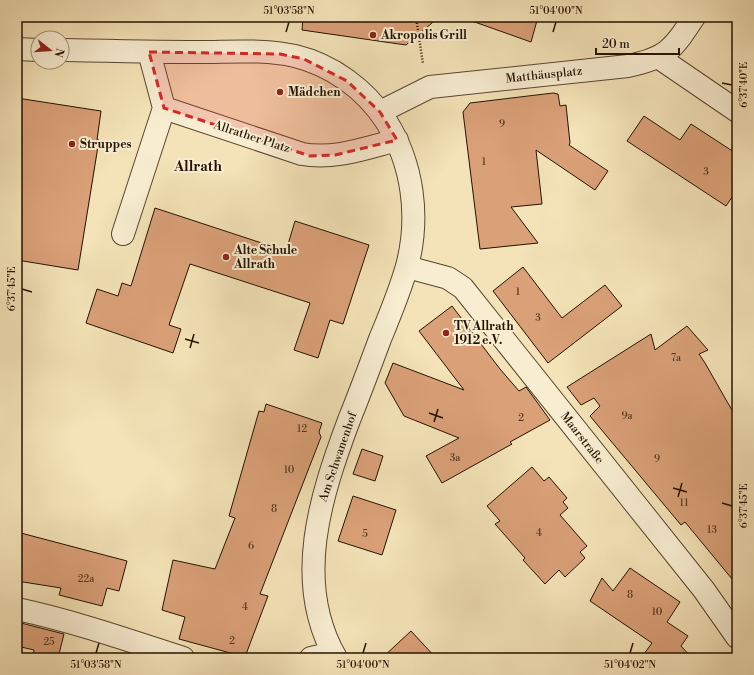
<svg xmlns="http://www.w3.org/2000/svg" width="754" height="675" font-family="'Libre Bodoni',serif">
  <rect width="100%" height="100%" fill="#f4e3b8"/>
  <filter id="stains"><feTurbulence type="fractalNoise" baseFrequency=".005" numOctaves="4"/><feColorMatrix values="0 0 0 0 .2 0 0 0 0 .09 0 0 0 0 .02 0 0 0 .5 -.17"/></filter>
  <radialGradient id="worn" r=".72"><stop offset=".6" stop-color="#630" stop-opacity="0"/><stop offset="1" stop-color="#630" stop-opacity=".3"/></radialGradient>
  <path fill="#daa078" stroke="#241200" d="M303,17H439L406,45L302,30Z
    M470,17H538L531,42L469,20Z
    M553,93L558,94L560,106L566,105L570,143L569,145L608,171L595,190L536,150L542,204L511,207L538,243L480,249L463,112L470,103Z
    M17,98L101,111L97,140H99L78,270L17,260Z
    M644,116L680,140L691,124L737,154V190L726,206L627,141Z
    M155,208L286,251L295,221L369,245L343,324L330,320L318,358L294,350L310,303L190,264L169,325L181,329L173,353L86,323L97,289L118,296L122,283L131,286Z
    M523,267L562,318L605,285L622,306L548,363L493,291Z
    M452,306L500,369L519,391L526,387L550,420L510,442L512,444L442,483L426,456L459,438L404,416L385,383L393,363L464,390L419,331Z
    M687,326L708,350L699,354L705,363L737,419V585L685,522L681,525L590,416L600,406L594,398L581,405L567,387L651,334L655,350Z
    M266,404L322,423L319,432L321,437L260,594L268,596L245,657L179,639L185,617L162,610L173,560L215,569L235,518L229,516L259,411L264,412Z
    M362,449L383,456L375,481L353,474Z
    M532,467L544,481L549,477L567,498L563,502L568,508L560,515L587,546L580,552L585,558L565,577L559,570L545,584L523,560L525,558L495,524L500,521L487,506Z
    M353,496L396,510L382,555L338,541Z
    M17,532L127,561L119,591L107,588L102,606L59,595L61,588L17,581Z
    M630,568L680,602L667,622L688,636L681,646L692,658H641L652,643L590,601L602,578L613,591Z
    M17,622L64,634L58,658H33L34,650L17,646Z
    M411,631L436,658H382Z"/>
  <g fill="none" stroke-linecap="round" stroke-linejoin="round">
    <g stroke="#58462e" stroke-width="24">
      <path id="minor" d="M17,49L38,50
        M62,50C108,51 153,52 199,52C231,52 264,49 295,56C332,65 365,89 386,121C413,164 420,217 407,266C400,291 390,315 380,339C370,366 360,393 349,420C321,495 292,582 336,658
        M149,52L164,108L302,154C334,160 366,148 397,140
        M658,57L737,111
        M380,112L430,87L628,66C667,58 673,49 694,17
        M123,234L164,108
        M407,267L448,278L463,288L704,590L737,637
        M17,609C73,621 128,640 183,658
        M311,658L333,653"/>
    </g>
    <path stroke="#241200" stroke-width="2.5" stroke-dasharray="1 2" stroke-linecap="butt" d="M416,17L423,64"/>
    <use href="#minor" stroke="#f8edd1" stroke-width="22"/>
  </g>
  <path fill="#d62828" fill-opacity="0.2" stroke="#d62828" stroke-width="3" stroke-dasharray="8 5" stroke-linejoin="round" d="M149,52L280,54L304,59L347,81L380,112L397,140L335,155L310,156L164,108Z"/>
  <path fill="none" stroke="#241200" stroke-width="1.5" d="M286,32L289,22M553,32L556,22M722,83L732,85M22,289L32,292M185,339L199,343M190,348L194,334M429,413L443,418M434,422L438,409M673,488L687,492M678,497L682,483M722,503L732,506M96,653L99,643M363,653L366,643M630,653L633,643"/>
  <g fill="#8f2418" stroke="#f8edd1" stroke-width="1.5">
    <circle cx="373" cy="35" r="4"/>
    <circle cx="280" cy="92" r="4"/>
    <circle cx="72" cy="144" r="4"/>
    <circle cx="226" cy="257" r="4"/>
    <circle cx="446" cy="333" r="4"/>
  </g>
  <g text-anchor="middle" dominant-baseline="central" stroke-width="4" stroke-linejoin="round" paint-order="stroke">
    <g font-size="10" fill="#52361e">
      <text x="502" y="124">9</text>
      <text x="484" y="162">1</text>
      <text x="706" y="172">3</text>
      <text x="518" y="292">1</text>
      <text x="538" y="318">3</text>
      <text x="676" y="358">7a</text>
      <text x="627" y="416">9a</text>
      <text x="521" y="418">2</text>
      <text x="302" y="429">12</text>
      <text x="455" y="458">3a</text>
      <text x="657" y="459">9</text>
      <text x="289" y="470">10</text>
      <text x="684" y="503">11</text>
      <text x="274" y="509">8</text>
      <text x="712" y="530">13</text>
      <text x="539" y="533">4</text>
      <text x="365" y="534">5</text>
      <text x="251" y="546">6</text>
      <text x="86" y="579">22a</text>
      <text x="630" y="595">8</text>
      <text x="245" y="607">4</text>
      <text x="657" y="612">10</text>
      <text x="232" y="641">2</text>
      <text x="49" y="642">25</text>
    </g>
    <g font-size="12" font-weight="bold" fill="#241200" stroke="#f8edd1" text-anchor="start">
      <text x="381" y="35">Akropolis Grill</text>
      <text x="288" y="92">Mädchen</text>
      <text x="80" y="144">Struppes</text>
      <text x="234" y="250">Alte Schule<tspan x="234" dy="14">Allrath</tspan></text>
      <text x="454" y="326">TV Allrath<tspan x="454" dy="14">1912 e.V.</tspan></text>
    </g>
    <g font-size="12" fill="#241200" stroke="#f8edd1">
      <text transform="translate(544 75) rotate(-6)">Matthäusplatz</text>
      <text transform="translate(252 137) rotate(18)">Allrather Platz</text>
      <text transform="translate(582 438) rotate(52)">Maarstraße</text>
      <text transform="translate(338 457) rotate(-71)">Am Schwanenhof</text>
    </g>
    <g font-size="14" font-weight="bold" fill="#241200" stroke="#f8edd1">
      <text x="198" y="167">Allrath</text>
    </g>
  </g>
  <rect width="754" height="675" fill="none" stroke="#f4e3b8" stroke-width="44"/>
  <g transform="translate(50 50) rotate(107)"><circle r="19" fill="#f8edd1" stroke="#a3957d"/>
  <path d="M0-3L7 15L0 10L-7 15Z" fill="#8f2418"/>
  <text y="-6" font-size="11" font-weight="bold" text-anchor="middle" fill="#241200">N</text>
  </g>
  <path d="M596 48v6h83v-6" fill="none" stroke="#241200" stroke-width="2"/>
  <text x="602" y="48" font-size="12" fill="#241200" stroke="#f8edd1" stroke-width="3" paint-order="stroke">20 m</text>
  <rect x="22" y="22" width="710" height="631" fill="none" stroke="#241200" stroke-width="1.5"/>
  <g font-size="10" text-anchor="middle" fill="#241200">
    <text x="289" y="14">51°03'58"N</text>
    <text x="556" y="14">51°04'00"N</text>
    <text transform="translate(743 85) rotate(-90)" y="4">6°37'40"E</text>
    <text transform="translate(11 289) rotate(-90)" y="4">6°37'45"E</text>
    <text transform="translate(743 506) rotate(-90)" y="4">6°37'45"E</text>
    <text x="96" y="668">51°03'58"N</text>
    <text x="363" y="668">51°04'00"N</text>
    <text x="630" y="668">51°04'02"N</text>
  </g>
  <rect width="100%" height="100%" filter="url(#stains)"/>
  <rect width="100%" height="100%" fill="url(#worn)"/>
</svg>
